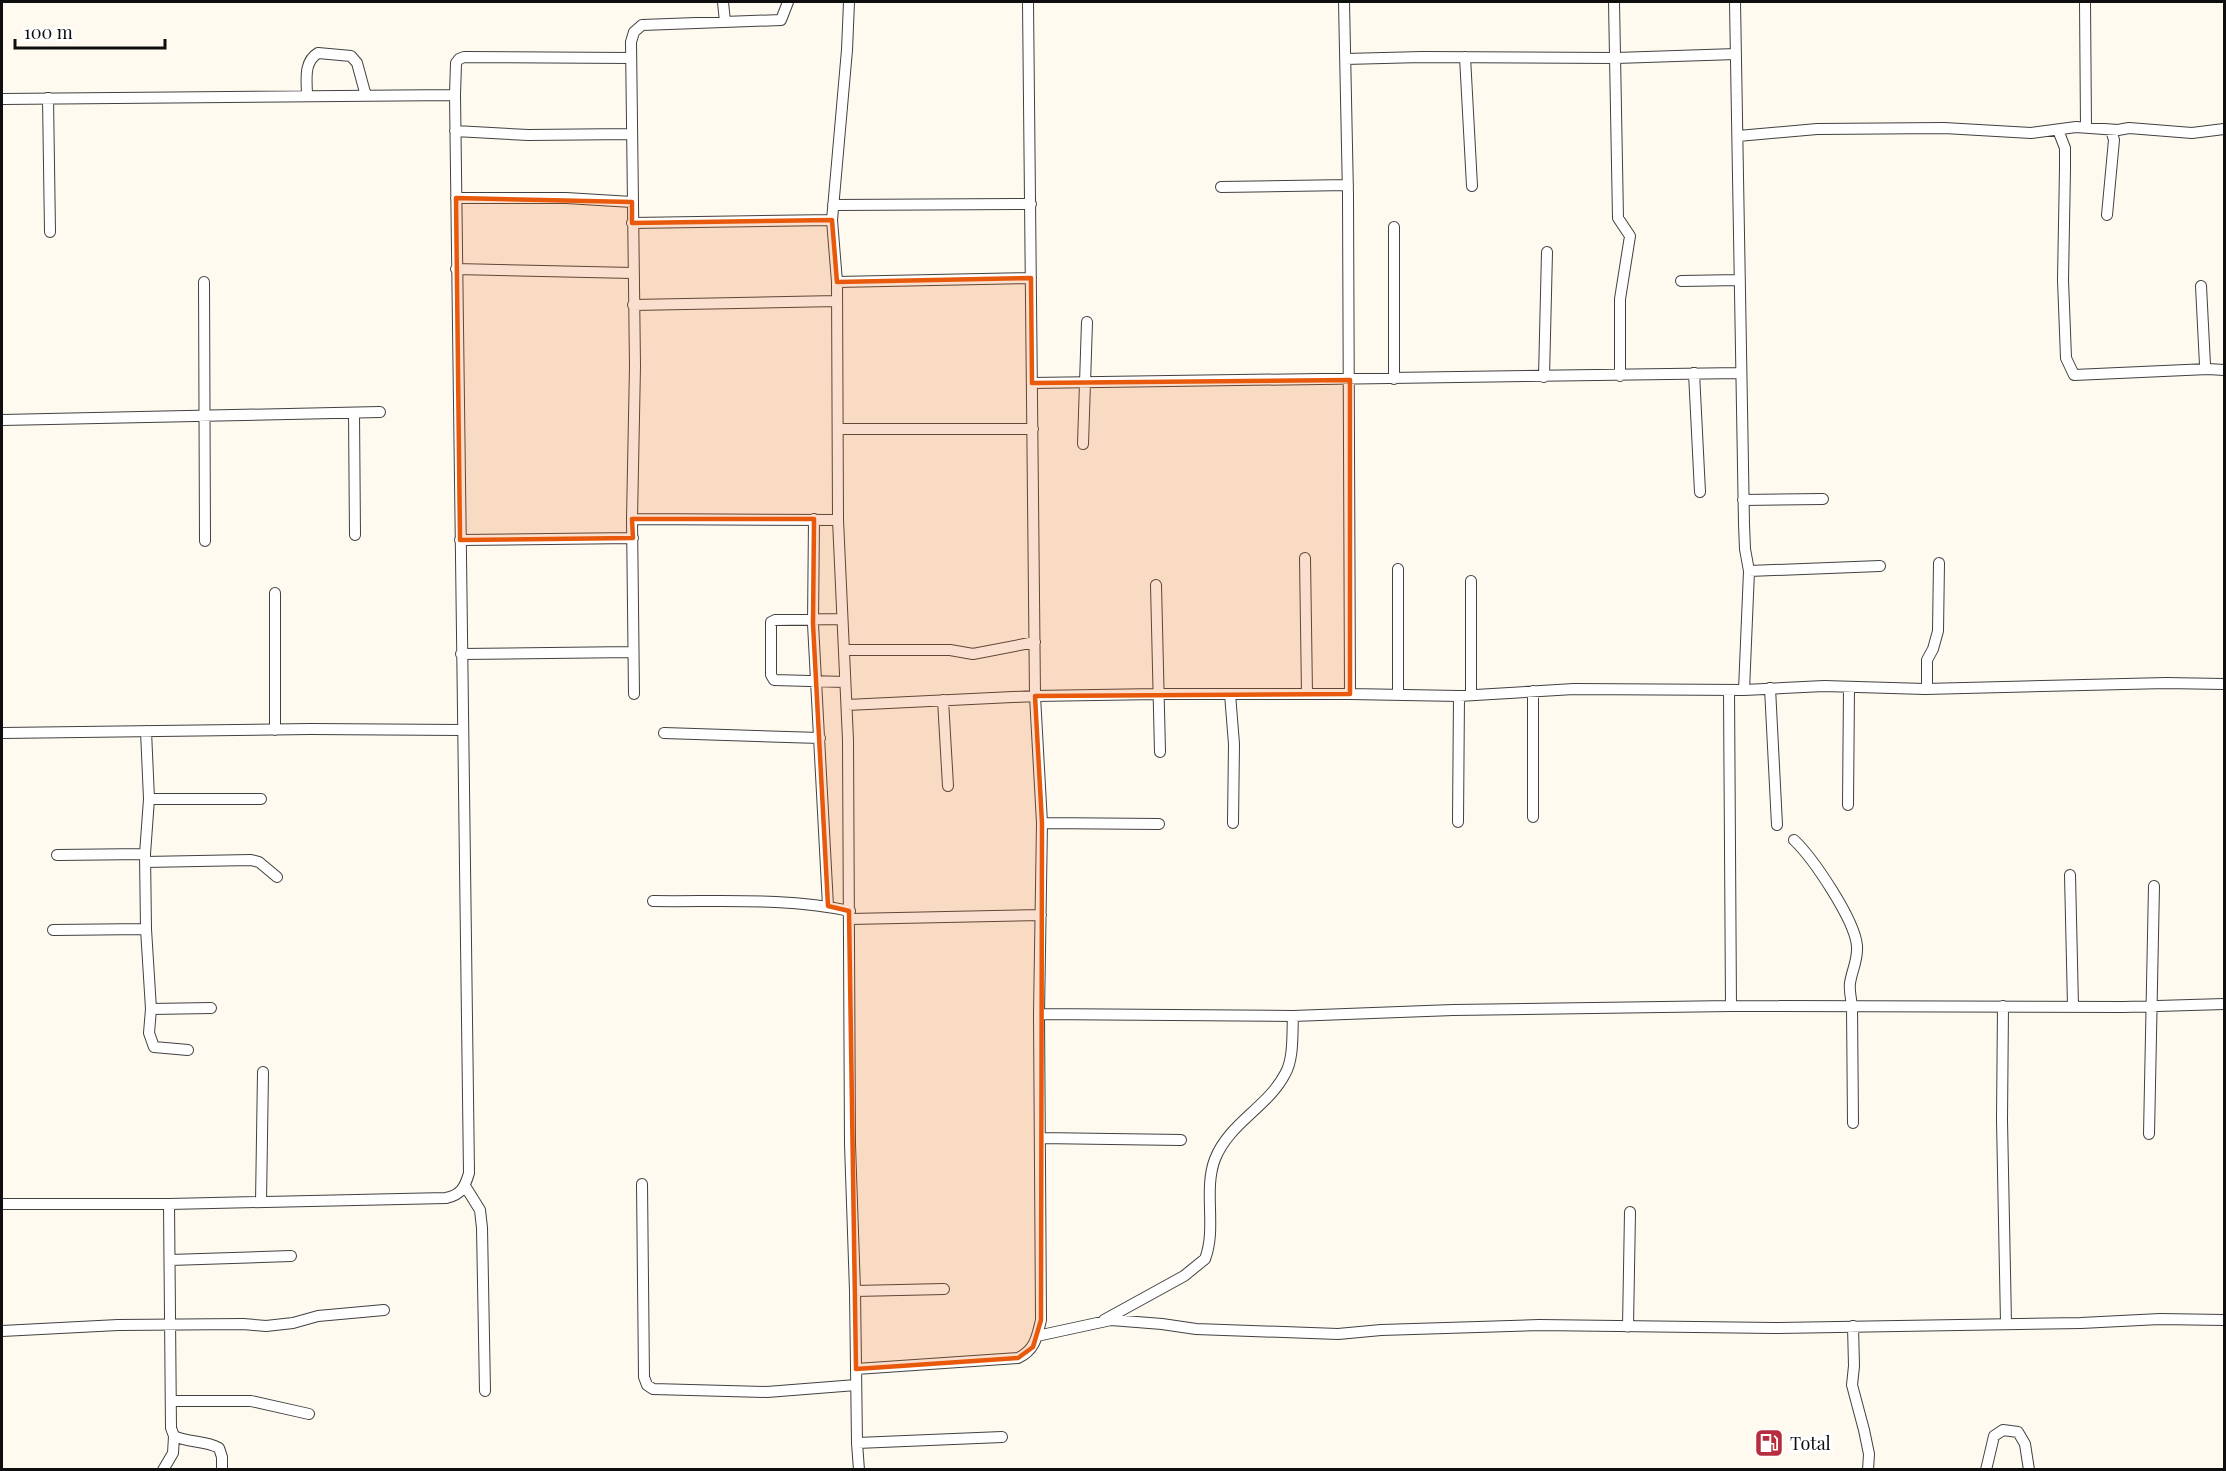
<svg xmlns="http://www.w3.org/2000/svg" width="2226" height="1471" font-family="'Playfair Display',serif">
  <rect width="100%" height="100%" fill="#fefaf0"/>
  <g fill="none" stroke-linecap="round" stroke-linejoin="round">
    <g stroke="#414141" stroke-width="12">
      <path id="street" d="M723,2L725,22
        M849,2L847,50L832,220L837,282L838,520L848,740L850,1144L855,1291L857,1443L859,1470
        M1344,2L1348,195L1350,694
        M1614,2L1618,218L1630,236L1620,299V376
        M1735,2L1744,524L1745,549L1749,571L1744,690
        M2085,2L2086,128
        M1465,57L1472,186
        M1345,59L1422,57L1616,58L1736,54
        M307,96C307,81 303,62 318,53L351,56L357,63L366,96
        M48,98L50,232
        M2,99L455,95
        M2058,130L2065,148V168L2063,280L2066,358L2074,375L2208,369
        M455,131L528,135L631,134
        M1738,136L1817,129L1944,128L2031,133L2076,127L2118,130L2129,128L2192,133L2224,129
        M1221,187L1348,185
        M456,198H566L632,202
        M833,205L1031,204
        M2107,215L2114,140L2111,130
        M632,223L832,220
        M1394,227V379
        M456,269L633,273
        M1681,281L1740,280
        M204,282L205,541
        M837,282L1031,278
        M2201,286L2205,365L2208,369L2224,370
        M633,305L837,301
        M1694,373L1700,492
        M1544,377L1547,252
        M1032,383L1741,373
        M354,413L355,535
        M2,420L380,412
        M838,429H1033
        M1083,444L1087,322
        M1743,500L1823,499
        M632,519L838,520
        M814,519L813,624L828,906
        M460,540L633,538
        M1305,558L1307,694
        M1398,569V695
        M1749,571L1880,566
        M1156,585L1160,752
        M842,619L775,620L771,622V675L774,680L845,682
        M844,650H950L973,654L1035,642
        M461,654L633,652
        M1770,688L1777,825
        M1927,689V660L1933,649L1938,631L1939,563
        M1729,690L1731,1006
        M634,694L632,519L635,366L631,42L634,32L642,25L781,20L788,2
        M1230,694L1234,744L1233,823
        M1471,695V581
        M943,700L948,786
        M847,705L1035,696L1157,694H1350L1459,696L1574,689L1744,690L1824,686L1925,689L2166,683L2224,684
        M275,730V593
        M146,731L149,799L145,854L146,929L151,1009L149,1033L154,1047L188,1050
        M2,733L310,729L462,730
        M664,733L820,738
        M149,799H261
        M1848,805L1849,687
        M1533,817V691
        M1458,822L1459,696
        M1042,823L1159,824
        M1794,840C1813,858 1855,920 1857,946C1858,960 1852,970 1850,983C1849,990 1851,998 1852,1006L1853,1123
        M57,855L145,854
        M145,862L251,860L259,862L277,877
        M2070,875L2073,1006
        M653,901C718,902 786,897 850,911
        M850,919L1041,915
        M53,930L146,929
        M2003,1006L2002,1120L2006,1323
        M151,1009L211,1008
        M1039,1014L1293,1016L1453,1010L1731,1006L2124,1007L2224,1004
        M2149,1134L2154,886
        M1040,1138L1181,1140
        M642,1184L644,1377L647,1385L653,1389L767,1392L856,1385
        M465,1186L480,1210L482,1228L485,1391
        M261,1202L263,1072
        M2,1204H169L446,1198C461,1195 465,1187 469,1173L455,95L456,63L459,59L464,57L631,58
        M169,1204L171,1428L174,1436C189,1443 205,1440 219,1448L222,1457V1470
        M170,1260L291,1256
        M855,1291L944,1289
        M1104,1320L1184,1276L1205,1259C1217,1228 1203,1190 1215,1159C1229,1123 1268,1107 1285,1074C1294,1059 1292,1033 1293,1016
        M1853,1326L1854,1366L1852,1385L1864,1430L1869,1454L1868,1470
        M1628,1327L1630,1212
        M2,1331L118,1325L243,1324L266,1326L293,1323L318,1316L384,1310
        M1037,1336L1111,1320L1162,1324L1196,1329L1338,1334L1381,1330L1539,1325L1774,1328L2081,1323L2160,1319L2224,1320
        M856,1369L1018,1358C1035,1350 1037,1337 1041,1320L1039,1014L1042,823L1035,696L1028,2
        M171,1401H251L309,1414
        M857,1443L1002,1437
        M163,1470L173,1453L174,1436
        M1986,1470L1994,1436L2003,1430L2018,1432L2025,1444L2029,1470"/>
    </g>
    <use href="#street" stroke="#fff" stroke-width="10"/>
  </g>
  <path fill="#e8590c" fill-opacity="0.2" stroke="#e8590c" stroke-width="4.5" stroke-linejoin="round" d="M456,198L632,202V223L832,220L837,282L1031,278L1032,383L1350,380V694L1035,696L1042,823L1041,1320L1033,1347L1018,1358L856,1369L849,911L828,906L813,624L814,519H632L633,538L460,540Z"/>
  <defs>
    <g id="fuel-square" transform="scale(1.5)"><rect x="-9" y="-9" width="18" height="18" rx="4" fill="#b72d3f" stroke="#fff"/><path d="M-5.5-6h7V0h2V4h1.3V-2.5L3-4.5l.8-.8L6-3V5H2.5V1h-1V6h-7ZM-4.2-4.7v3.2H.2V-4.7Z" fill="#fff"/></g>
  </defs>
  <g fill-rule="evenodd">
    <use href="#fuel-square" x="1769" y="1443"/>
  </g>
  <g text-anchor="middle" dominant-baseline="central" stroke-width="6" stroke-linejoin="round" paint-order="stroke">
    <g font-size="18" fill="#0e0e0e" stroke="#fff" text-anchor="start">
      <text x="1790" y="1443">Total</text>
    </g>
  </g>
  <rect width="2226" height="1471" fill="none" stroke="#0e0e0e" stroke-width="6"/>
  <path d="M15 39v9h150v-9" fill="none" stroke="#0e0e0e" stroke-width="3"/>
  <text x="24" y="39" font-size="18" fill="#0e0e0e" stroke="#ffffff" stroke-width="4.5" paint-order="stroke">100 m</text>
</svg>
